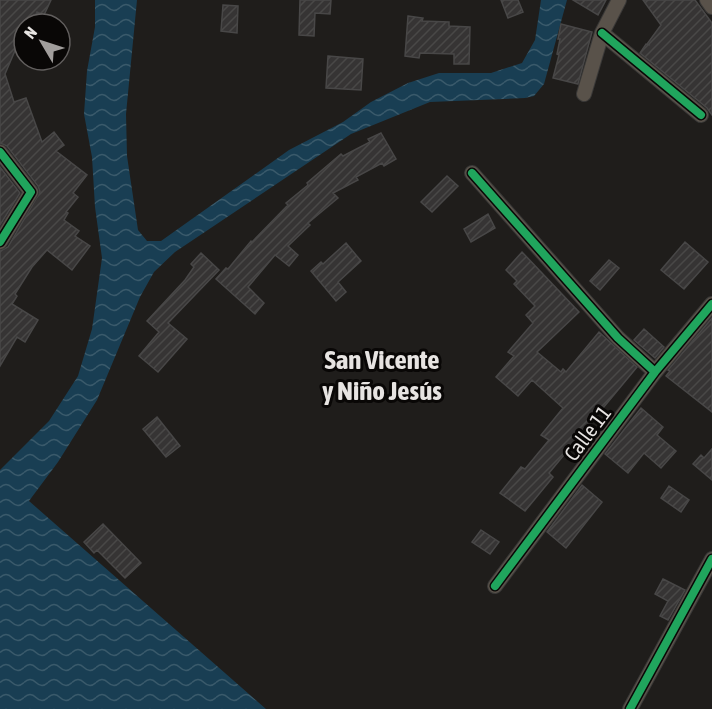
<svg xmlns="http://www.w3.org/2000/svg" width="712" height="709" font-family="'Asap Condensed',sans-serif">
  <defs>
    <pattern id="water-waves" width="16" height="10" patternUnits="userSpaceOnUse" patternTransform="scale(1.5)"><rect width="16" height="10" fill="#193e53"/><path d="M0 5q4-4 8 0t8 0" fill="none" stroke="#3a5a6b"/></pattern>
    <pattern id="building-hatch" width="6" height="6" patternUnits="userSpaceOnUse" patternTransform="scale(1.5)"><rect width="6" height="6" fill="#363434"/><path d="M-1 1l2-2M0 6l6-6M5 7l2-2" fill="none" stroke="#494847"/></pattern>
  </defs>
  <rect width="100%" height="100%" fill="#1f1d1b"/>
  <path fill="url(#water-waves)" d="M95,0H137L126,114L127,156L138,230L147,241H161L289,150L343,122L371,102L408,83L439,73H491L522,63L535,40L541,0H567L544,84L534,96L525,98L430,102L351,134L175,252L154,272L140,297L97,400L58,462L29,501L266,709H0V470L49,421L78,376L92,329L102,258L95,207L92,157L84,114L87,71L95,27Z"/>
  <path fill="url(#building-hatch)" stroke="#484747" stroke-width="1.5" d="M0,0H51L44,15L37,12L32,24H24V49L17,46L5,74L14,102L26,98L42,142L54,132L64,145L56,151L87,175L73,193L78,197L66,212L68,213L64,220L79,231L75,236L90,246L72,270L47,250L32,267L15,294L17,296L12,304L38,320L25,342L17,337L0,366V251L8,247L40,192L38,186L7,146L0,143Z
    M300,0H331L330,14L315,13L314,36L299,35Z
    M501,0H518L523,12L508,18Z
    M573,0H606L598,15Z
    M643,0H695L712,23V115L707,108L640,53L646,44L650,45L647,44L661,25Z
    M223,5L238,6L237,33L221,31Z
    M408,16L423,18L422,21L449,22V26L470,27L469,64H454V54L420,53L419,58L405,56Z
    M561,24L592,32L578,84L553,78L559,55L557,54L560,39H558Z
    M328,56L363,59L361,90L326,88Z
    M381,133L396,159L384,166L382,163L356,177L358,180L333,193L338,198L308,223L310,225L288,246L298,255L289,266L275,255L248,287L264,303L255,314L216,279L226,268L228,269L251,241L252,242L288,205L286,203L308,185L307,183L341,154L343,156L370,142L368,139Z
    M0,167L20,193L0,225Z
    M447,176L458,186L432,212L421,202Z
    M488,214L495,228L471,242L464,229Z
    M685,242L708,262L684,289L661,270Z
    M346,243L361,261L338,282L346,292L336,301L311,271L321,262L323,264Z
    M522,252L579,312L537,352L561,372L563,369L566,372L599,332L637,367L549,473L553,477L525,511L500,493L521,467L525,469L549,440L541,435L563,408L532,380L518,396L496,377L514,356L508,352L533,323L526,315L535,306L514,284L517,281L506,270Z
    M201,253L219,270L168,323L187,339L158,372L139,356L159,332L147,321L185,280L194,267L191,264Z
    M609,260L619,268L600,290L590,281Z
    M712,318V412L666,376L670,371L668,370Z
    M644,329L664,347L655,358L634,340Z
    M641,408L663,427L657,435L676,451L661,468L644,453L628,473L605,454Z
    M157,417L180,446L166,457L143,429Z
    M712,449V480L693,464L701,455L704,458Z
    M582,485L602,502L566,548L547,532Z
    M669,486L689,500L681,512L661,498Z
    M103,524L141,563L125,578L97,550L94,553L84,542Z
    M481,530L499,542L490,554L472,542Z
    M663,579L685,590L668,620L660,616L668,601L655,594Z"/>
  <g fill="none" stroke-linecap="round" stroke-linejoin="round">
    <g stroke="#3a3938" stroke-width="16">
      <path id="street" d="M707,0L712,7
        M602,33L701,115
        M584,94L602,33L619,0
        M0,152L31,192L0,242
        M472,173L618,338L655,372
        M495,586L655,372L712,304
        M630,709L712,559"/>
    </g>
    <use href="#street" stroke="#59524a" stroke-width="14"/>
    <g stroke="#090706" stroke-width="11">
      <path id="cycleway" d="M602,33L701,115
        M0,152L31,192L0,242
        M472,173L618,338L655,372
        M495,586L655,372L712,304
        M630,709L712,559"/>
    </g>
    <use href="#cycleway" stroke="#20a55d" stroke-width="8"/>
  </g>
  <g text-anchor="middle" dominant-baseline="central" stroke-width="6" stroke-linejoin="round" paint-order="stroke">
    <g font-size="21" fill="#e7e4e2" stroke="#090706">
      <text transform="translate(587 433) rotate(-53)">Calle 11</text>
    </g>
    <g font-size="27" font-weight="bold" fill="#e7e4e2" stroke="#090706">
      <text x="382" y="359">San Vicente<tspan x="382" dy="31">y Niño Jesús</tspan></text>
    </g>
  </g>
  <g transform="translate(42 42) rotate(309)"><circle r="28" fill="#090706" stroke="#625f5e" stroke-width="1.5"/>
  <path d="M0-4.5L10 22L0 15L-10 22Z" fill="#a19e9c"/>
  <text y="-9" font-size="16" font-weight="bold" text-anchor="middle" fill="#e7e4e2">N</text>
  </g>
</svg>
